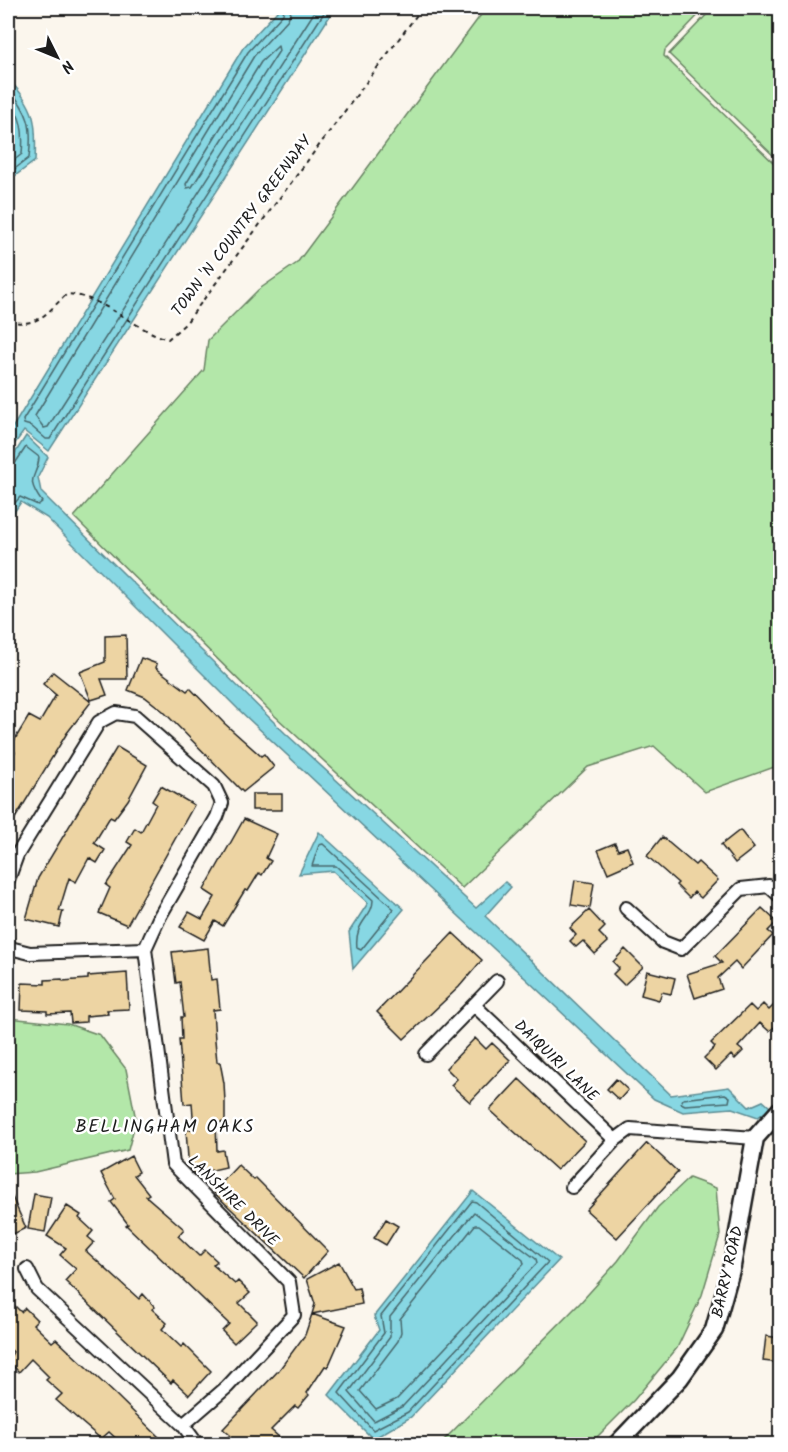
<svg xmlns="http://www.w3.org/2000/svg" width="788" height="1452" font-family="Kalam,sans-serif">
  <rect width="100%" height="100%" fill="#fbf6ed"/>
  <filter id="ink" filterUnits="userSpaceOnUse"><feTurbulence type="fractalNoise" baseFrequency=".0167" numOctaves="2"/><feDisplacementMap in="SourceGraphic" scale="12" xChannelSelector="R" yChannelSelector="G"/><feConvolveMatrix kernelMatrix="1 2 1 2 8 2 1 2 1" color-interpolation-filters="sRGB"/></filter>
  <g filter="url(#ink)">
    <path fill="#b3e7a9" stroke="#688262" stroke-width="1.5" d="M486,8H705L665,50L664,56L780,169V765L705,792L654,746L588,767L462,888L275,716L74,517L204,370L208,340L258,290L297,263Z
      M713,8H780V162L669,54Z
      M8,1018L68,1024L100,1035L126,1069L136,1120L128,1150L35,1172L8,1174Z
      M689,1178L716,1188L720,1235L702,1295L677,1348L634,1400L590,1444H440L580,1303L618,1261L658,1207Z"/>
    <path fill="#87d7e3" stroke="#5c8c93" stroke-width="1.5" d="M280,8H335L49,451L24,431L8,453V435L243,48Z
      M8,79C36,107 37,123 35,161L8,181Z
      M26,436L48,457L38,477L41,492L285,733L476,908L505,882L511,887L485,916L671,1095L729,1087L749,1107L763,1101L771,1108L758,1117L732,1108L683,1112L654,1099L238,709L47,518L21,502L8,521V464Z
      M319,832L404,909L353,969L349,932L368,903L333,871L299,874Z
      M473,1191L559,1260L411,1417L373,1439L329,1395L379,1330L374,1316Z"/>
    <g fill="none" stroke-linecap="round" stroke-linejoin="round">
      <path stroke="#47676c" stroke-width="1.5" d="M284,8L283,14L248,52L23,420L24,424L31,426L46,439H50L327,8
        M292,8L288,19L254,56L35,416L44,428L48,427L317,8
        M278,46L279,51L192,187L187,188L186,184L261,62Z
        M8,87C29,113 33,125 29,158L8,174
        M8,99C22,117 24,131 22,154L8,165
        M8,466L14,465L26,447L39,457C38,479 23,475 42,502L38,505L20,497L8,511
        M323,844L394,909L361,950L357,948C354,921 373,918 373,900L336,866H312L319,845Z
        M725,1094L730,1097L729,1102L685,1105L681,1103L683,1099Z
        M472,1201L476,1202L548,1262L408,1412L373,1430L339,1393L384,1333L381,1316Z
        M474,1212L536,1259L537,1263L403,1406L374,1421L349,1392L390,1337V1317Z
        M475,1225H479L523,1260L524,1264L397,1399L376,1409L360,1391L398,1341L401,1332L400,1319Z"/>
      <path stroke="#5c8c93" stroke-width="4" d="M779,1132L780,1134"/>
    </g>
    <path fill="#edd4a3" stroke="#1c1c1c" stroke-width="1.5" d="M126,635L127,679H101L107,695L91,700L80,672L105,662V636Z
      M141,658L157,664L156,668L187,691L190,688L224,723L261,756L264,754L274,767L243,792L163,711L145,697L128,690Z
      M53,672L91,702L67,733L8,830V765L15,752L9,749L29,716L40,722L56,695L43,684Z
      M117,747L147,765L128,800L114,819L110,817L94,843L105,850L97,863L89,858L76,882L69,878L59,911H63L59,927L26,919L38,878Z
      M161,786L194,805L127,925L99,913L110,888L106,885L132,845L127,842L135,828L141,832L156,804L152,801Z
      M252,794H282V810H252Z
      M244,819L277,834L266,858L271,861L262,875L259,873L248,891L245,890L223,926L215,921L204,940L180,927L189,912L202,919L215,897L204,890Z
      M740,830L754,848L735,863L721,845Z
      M662,837L695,865L698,862L718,880L701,898L694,892L689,898L676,885L678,883L647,856Z
      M615,843L618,850L627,847L633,862L608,873L598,850Z
      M575,880L594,883L590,908L571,905Z
      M762,908L777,922L768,931L773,935L741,969L735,962L718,978L722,989L695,998L687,974L722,963L715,956Z
      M589,910L605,927L599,933L608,942L595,954L583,941L576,947L570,941L576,935L570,928Z
      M453,933L482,960L459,987L404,1039L377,1012Z
      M208,948L211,980L217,979L220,1009L213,1010L215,1040L217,1062H220L224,1083L225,1102V1122L216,1123L217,1151L223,1150L226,1167L195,1174L190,1170L188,1158L186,1130L194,1129L192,1103L184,1104L179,1039H182L181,1017H184L180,982L176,983L172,952Z
      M625,949L643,967L624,985L613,974L619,968L613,962Z
      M647,971L675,978L671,994L662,992L659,1000L641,995Z
      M127,973L129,1009L107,1010L108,1014L86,1016V1022L71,1023L70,1013L47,1014V1011L21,1010L22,983L45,984V980L62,979L63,981L88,979V976Z
      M763,1004L769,1010L775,1004L780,1009V1023L769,1031L760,1023L738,1047L743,1051L735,1059L731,1055L716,1070L704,1058L715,1047L711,1043L750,1005L756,1011Z
      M475,1038L486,1049L492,1043L510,1060L470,1102L451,1085L457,1079L446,1068Z
      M519,1079L585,1141L557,1170L490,1110Z
      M616,1079L628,1090L619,1100L607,1089Z
      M647,1143L678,1172L617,1238L586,1210Z
      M131,1156L139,1172L134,1175L149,1194L146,1196L184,1229L178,1236L199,1256L205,1250L217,1261L213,1265L235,1284L238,1281L250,1293L239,1303L257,1321L234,1343L222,1331L229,1324L126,1225L128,1224L111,1202L115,1199L101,1173Z
      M238,1165L254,1180L256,1178L328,1251L304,1278L213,1192Z
      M8,1188L26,1228L11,1235L8,1228Z
      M34,1194L51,1197L45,1232L28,1229Z
      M67,1206L81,1215L79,1218L93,1231L88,1237L94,1242L86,1251L139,1299L143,1294L155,1307L152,1309L167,1323L162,1329L181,1347L184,1344L211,1371L189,1395L173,1380L171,1383L65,1281L76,1269L60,1255L66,1248L47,1236Z
      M386,1219L398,1226L386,1245L374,1238Z
      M339,1262L354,1289L359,1288L362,1304L312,1314L315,1304L307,1279Z
      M8,1299L21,1312L25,1308L37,1320L33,1324L52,1342L56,1339L115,1394L162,1440L158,1444H122L109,1432L101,1439L56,1400L62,1394L46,1380L49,1377L31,1359L19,1372L8,1361L13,1352L8,1347Z
      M312,1314L346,1326L328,1367L325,1366L307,1393L309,1395L298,1408L295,1406L271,1430L287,1444H220L230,1435L223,1429L279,1370L305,1335Z
      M766,1336L780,1338V1363L763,1361Z"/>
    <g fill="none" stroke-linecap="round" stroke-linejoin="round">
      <g stroke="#1c1c1c" stroke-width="16">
        <path id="street" d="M8,880L17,855L99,722L116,713L135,716L214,786L222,803L217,817L160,916L145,949L30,953L10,948L8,943
          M626,908L663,942L681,949L741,889L769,886L780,896
          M145,949L173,1164L289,1282L294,1315L227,1387L183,1425
          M474,1005L615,1140
          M426,1054L497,981
          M572,1187L615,1140L630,1129L755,1138
          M27,1269L37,1289L183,1425L197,1444"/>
      </g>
      <g stroke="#1c1c1c" stroke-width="21">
        <path id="secondary" d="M617,1444L680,1378L714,1330L732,1266L755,1138L780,1110"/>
      </g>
      <path stroke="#1c1c1c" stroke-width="2" stroke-dasharray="4.5 4.5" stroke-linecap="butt" d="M8,321C39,328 45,314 67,294C103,296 133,329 168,339L186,323L422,8"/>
      <use href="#street" stroke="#fff" stroke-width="12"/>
      <use href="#secondary" stroke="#fff" stroke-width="16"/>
    </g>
  </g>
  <g text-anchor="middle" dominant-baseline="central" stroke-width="5" stroke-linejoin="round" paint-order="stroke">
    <g font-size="16" fill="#1c1c1c" stroke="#fff">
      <text transform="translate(242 226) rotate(-53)">TOWN 'N COUNTRY GREENWAY</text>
      <text transform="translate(556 1061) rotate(44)">DAIQUIRI LANE</text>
      <text transform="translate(233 1201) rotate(45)">LANSHIRE DRIVE</text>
      <text transform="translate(728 1272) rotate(-77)">BARRY ROAD</text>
    </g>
    <g font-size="18" letter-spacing="1.5" fill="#1c1c1c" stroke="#fff">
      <text x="165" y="1127">BELLINGHAM OAKS</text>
    </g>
  </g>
  <rect width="788" height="1452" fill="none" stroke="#fff" stroke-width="30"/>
  <rect x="15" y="15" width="758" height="1422" fill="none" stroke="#1c1c1c" stroke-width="2" filter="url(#ink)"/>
  <g transform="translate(57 57) rotate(133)" stroke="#ffffff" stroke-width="4.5" paint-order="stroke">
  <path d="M0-4.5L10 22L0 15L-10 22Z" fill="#1c1c1c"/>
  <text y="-9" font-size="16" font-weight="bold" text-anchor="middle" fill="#1c1c1c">N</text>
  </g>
</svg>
